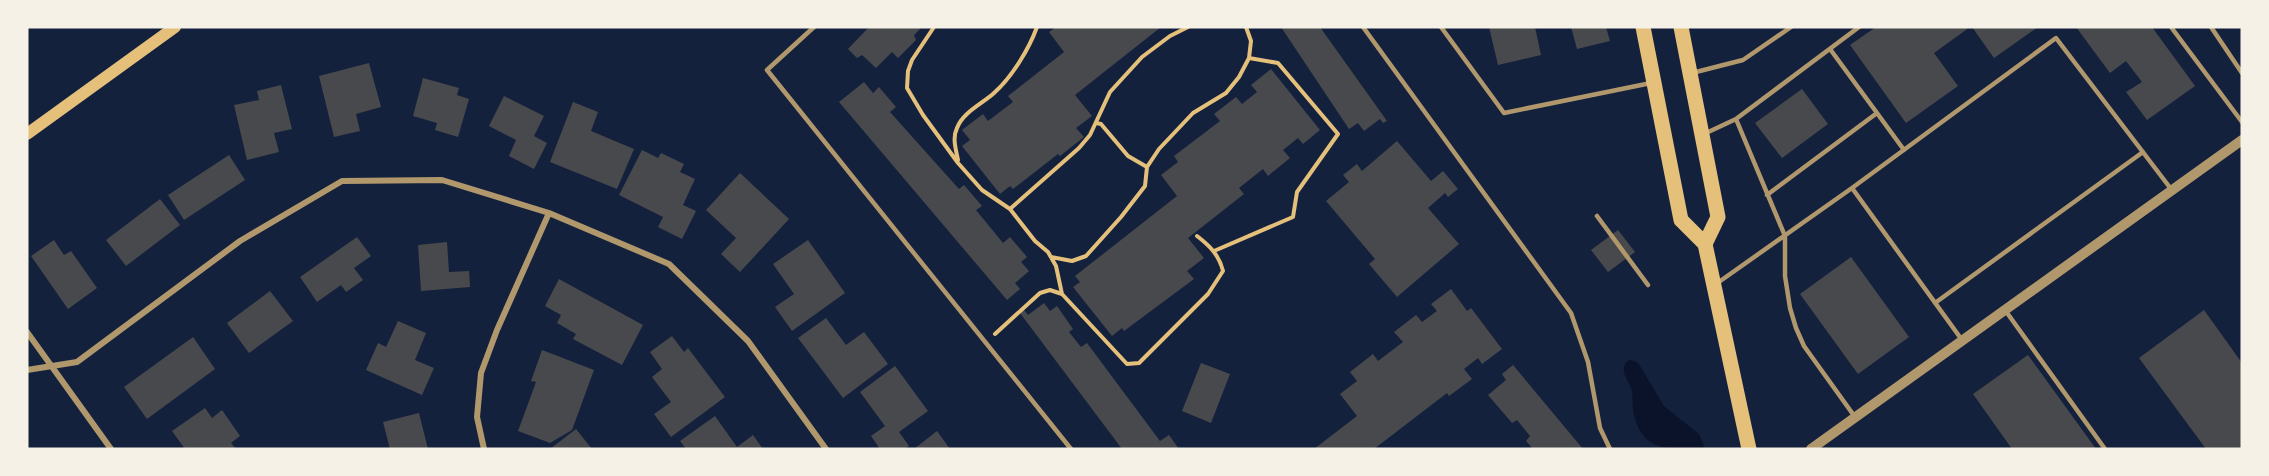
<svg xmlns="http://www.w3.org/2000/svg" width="2269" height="476" font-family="'DejaVu Sans',sans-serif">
  <rect width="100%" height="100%" fill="#14213d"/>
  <path fill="#0b132b" d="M1630,360L1635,361L1639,364L1664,406L1699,434L1705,449C1673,449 1643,454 1634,415C1632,408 1633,400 1632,392C1630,381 1619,373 1626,362Z"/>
  <path fill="#48494c" d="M869,27H922L914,35L916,40L898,58L892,52L876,68L862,55L857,58L848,49Z
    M1056,27H1161L1075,95L1092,116L1076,128L1084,137L1060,156L1058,154L1013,189L1010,186L1000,194L962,146L970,140L962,130L983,114L988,121L1013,102L1008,96L1064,52L1049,32Z
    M1281,27H1320L1387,121L1383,123L1380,119L1364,131L1358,123L1349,129Z
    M1489,27H1535L1541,55L1498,65Z
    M1571,27H1606L1610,41L1577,49Z
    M1876,27H1970L1934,53L1958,86L1906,123L1850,45Z
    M1972,27H2038L1994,58Z
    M2076,27H2152L2195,86L2147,120L2126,92L2142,82L2126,61L2110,73Z
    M369,63L381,107L356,114L360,131L334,137L319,76Z
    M1271,69L1320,130L1303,144L1298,138L1283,150L1290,158L1268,176L1263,169L1239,188L1244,194L1188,238L1204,258L1187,271L1194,279L1124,331L1122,328L1112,336L1073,287L1080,282L1075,276L1177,196L1161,175L1178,162L1174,156L1220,121L1214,114L1236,97L1242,104L1257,92L1251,85Z
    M423,78L459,88L457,95L469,99L458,137L435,130L437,123L413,116Z
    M864,82L873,93L879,87L896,107L890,112L959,189L964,185L982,206L976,210L1003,243L1010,237L1027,257L1021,262L1029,271L1015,283L1020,289L1007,300L839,102Z
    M281,85L292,129L274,133L279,152L247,160L234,105L259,100L257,91Z
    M1802,89L1828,124L1782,158L1755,123Z
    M504,96L544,116L534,136L547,143L534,169L509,156L516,140L489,126Z
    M573,102L598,112L591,131L634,149L617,189L550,162Z
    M1397,141L1431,181L1443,171L1458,189L1448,197L1445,193L1428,208L1459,244L1397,297L1369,264L1375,259L1326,201L1349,182L1343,175L1357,164L1362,171Z
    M642,150L658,158L661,153L684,164L680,172L695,179L683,205L696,211L682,239L658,227L663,217L619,195Z
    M229,155L245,180L184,220L168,195Z
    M740,173L789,219L740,272L721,254L736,238L706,210Z
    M160,199L180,225L126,266L106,240Z
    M1618,230L1635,252L1608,272L1591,250Z
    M357,237L371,256L354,268L363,280L346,292L341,285L317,302L300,277Z
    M54,240L64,255L71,251L97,288L68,309L31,256Z
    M808,240L845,293L792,331L775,307L794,294L773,264Z
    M447,242L449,272L469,271L470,287L421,291L418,245Z
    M1851,257L1909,337L1858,374L1800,294Z
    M559,279L643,325L622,365L573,339L576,334L557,323L561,315L545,306Z
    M1451,289L1467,311L1471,308L1502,349L1482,364L1478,358L1464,369L1472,379L1449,396L1447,393L1374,449H1314L1357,416L1340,394L1357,381L1350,372L1373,354L1378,361L1403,342L1394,332L1416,315L1422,322L1437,311L1431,304Z
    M270,291L293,321L249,353L227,323Z
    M1044,303L1050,311L1057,306L1073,329L1069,332L1081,347L1087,343L1160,441L1169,435L1179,449H1122L1020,313L1024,310L1028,315Z
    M2204,310L2242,363V449H2206L2139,358Z
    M826,318L846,345L864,332L888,364L843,398L798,338Z
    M398,321L426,333L415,360L434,368L422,395L366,370L378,343L386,347Z
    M672,336L684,352L688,348L725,397L671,437L654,414L671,402L652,377L662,369L650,352Z
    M193,337L215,369L147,419L124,387Z
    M542,350L594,370L572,430L550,443L518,431L536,382L531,381Z
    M2028,355L2096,449H2012L1973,394Z
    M1201,363L1230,374L1211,423L1182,411Z
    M1513,365L1583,449H1533L1526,441L1530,436L1517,420L1512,423L1488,395L1506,380L1502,374Z
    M895,366L928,411L899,432L909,446L904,449H880L871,436L885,426L860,392Z
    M205,408L212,418L222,410L240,436L231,443L236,449H185L172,431Z
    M419,413L428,449H390L383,422Z
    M715,416L737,447L753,435L763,449H686L680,441Z
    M576,429L592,449H550Z
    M937,431L950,449H914Z"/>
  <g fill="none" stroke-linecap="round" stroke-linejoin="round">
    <path stroke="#e5c07b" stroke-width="4" d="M934,27L912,60L908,71L907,88L923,115L958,163L982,190L1010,209L1035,241L1048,252L1056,266L1062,294
      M1096,123L1101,124L1128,156L1147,167
      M958,160C956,150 952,138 957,128C963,112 982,104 994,93C1012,77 1029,49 1037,27
      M1010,209L1079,148L1090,135L1110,92L1142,57L1170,36L1188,27
      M1214,251L1293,217L1297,192L1338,134L1278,63L1249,58
      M1051,257L1072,261L1086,256L1121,217L1145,186L1147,167L1159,149L1193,113L1226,93L1239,77L1249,58L1251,41L1246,27
      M995,334L1040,293L1050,290L1062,294L1127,364L1139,363L1208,294L1223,271C1219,255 1210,246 1197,236"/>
    <path stroke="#b1986c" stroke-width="4.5" d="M814,27L767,70L1071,449
      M1363,27L1571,313L1588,362L1600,428L1610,449
      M1441,27L1504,113L1651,83
      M2171,27L2242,122
      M2211,27L2242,73
      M1830,49L1877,113
      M1692,73L1743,60L1791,27
      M1736,119L1785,236V276L1790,308L1796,328L1804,346L1855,417
      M1704,134L1736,119L1859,27
      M1852,188L1962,340
      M1767,195L1877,113L1904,150
      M1597,216L1648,285
      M1716,284L1852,188L2056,38L2171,189
      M1935,303L2143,152
      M2005,310L2105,449"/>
    <path stroke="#b1986c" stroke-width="6" d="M27,332L111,449
      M27,370L77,362L240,241L342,181L442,180L549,213L669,264L748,341L826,449
      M484,449L477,417L481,373L497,330L549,213"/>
    <path stroke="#b1986c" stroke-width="10" d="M1811,449L2242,140"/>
    <path stroke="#e5c07b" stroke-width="12" d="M27,134L175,27"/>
    <path stroke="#e5c07b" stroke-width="15" d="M1643,27L1681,220L1705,244L1749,449
      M1681,27L1718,217L1705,244"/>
  </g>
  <rect width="2269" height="476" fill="none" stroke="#f6f1e7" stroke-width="57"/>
</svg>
